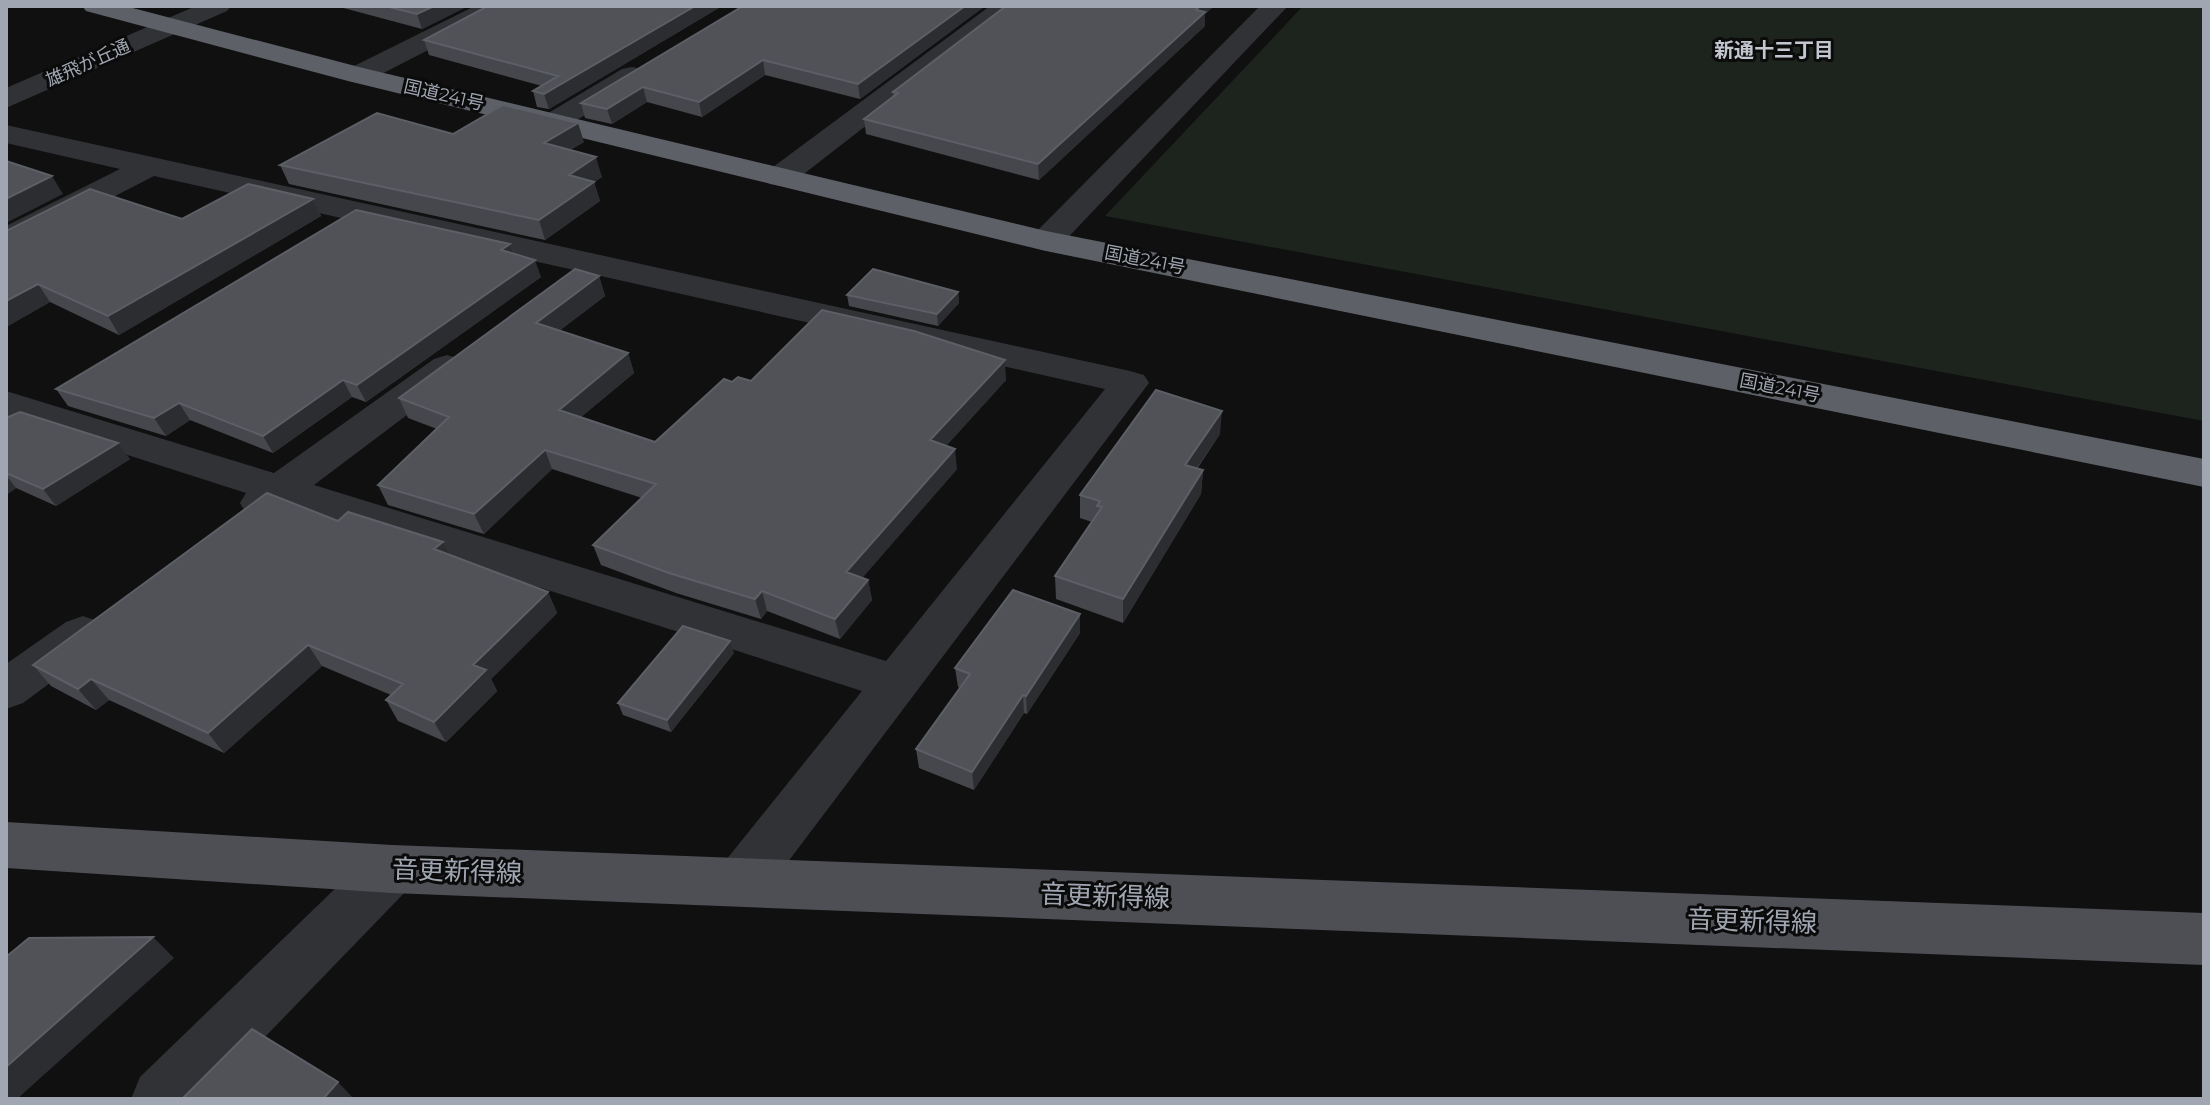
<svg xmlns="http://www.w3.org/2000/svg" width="2210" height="1105" font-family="Montserrat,'Noto Sans JP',sans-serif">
  <rect width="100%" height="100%" fill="#101011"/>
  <path fill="#1c241d" d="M1303,6H2204V421L1105,216Z"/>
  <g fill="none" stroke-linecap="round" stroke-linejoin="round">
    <path fill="#313236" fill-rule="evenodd" d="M196,6H231L227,11L6,108V88Z
      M475,6H508L504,11L368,81L358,83L348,81L344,75L348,69Z
      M990,6H1020L791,184L780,186L769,184L764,177L769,170Z
      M1260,6H1288L1058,248L1046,251L1034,248L1029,241L1034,234Z
      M632,67L642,69L646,75L642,81L565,127L555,130L545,127L540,121L545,115L622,69Z
      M6,125L1130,371L1144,375L1149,383L760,899L741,906L722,899L714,882L722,865L862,691L286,506C272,516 262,518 246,513L240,503L246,493L6,416V391L274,473L434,359L447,355L460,359L466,367L460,375L314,485L886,661L1105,389L154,176L18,246L6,249V226L120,169L6,143Z
      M83,616L100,622L106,634L100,646L23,703L6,709V664L66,622Z
      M392,845L411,852L419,869L411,886L205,1099H131L140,1077L373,852Z"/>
    <path fill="#4d4f55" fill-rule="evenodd" d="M6,822L392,845L2204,913V965L392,893L6,868Z"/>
    <path fill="#5d6067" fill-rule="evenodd" d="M82,6H125L363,68L1046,231L2204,459V487L1046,251L348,81L86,11Z"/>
  </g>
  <path fill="#46474c" d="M336,6H468L422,29Z
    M722,6L549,109L537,107L533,91L542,86L429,55L424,40Z
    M743,6H985L860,99L765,75L702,117L647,102L612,124L585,118L581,103Z
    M1006,6H1214L1205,14V26L1039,180L866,134L864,119L893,97V92Z
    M453,134L584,142L570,150L602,177L594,182L600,201L545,240L289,184L280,165Z
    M313,199L321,216L119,335L50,302L6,327V231L182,219Z
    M510,244L514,254L541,277L366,402L352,397L273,453L190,420L166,436L68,406L56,389Z
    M599,276L605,296L559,331L628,353L634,373L581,417L655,442L732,382L751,381L1006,380L946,446L957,469L862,578L868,580L872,600L840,639L767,611L761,619L676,593L601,565L593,545L642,498L552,469L484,534L388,505L378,485L437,429L408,418L399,398Z
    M958,292L959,303L938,326L849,306L847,295Z
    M6,418L130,459L56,506L16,488L6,495Z
    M1220,434L1197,469L1203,470L1201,494L1123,623L1056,599L1055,576L1092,522L1080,518V495Z
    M338,521L449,554L548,592L557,613L491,679L497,691L446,742L398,721L386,700L391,695L322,666L224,753L109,700L96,710L51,686L33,665Z
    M1080,633L1027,714L1024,713L974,790L919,768L916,749L960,688L958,687L955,668Z
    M734,653L671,732L623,715L618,703Z"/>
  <path fill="#2c2d30" d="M434,6H468L422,29L417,14Z
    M695,6H722L549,109L544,94Z
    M965,6H985L860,99L858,84Z
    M1200,6H1214L1205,14V26L1039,180L1038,164Z
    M763,60L765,75L702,117L699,102Z
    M643,87L647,102L612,124L607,109Z
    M578,123L584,142L550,162L544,143Z
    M596,157L602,177L575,194L569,175Z
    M52,176L63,194L6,223V199Z
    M594,182L600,201L545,240L539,220Z
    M313,199L321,216L119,335L108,316Z
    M510,244L516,260L501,250Z
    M535,260L541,277L366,402L357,385Z
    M599,276L605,296L543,343L536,323Z
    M38,284L50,302L6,327V301Z
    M958,292L959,303L938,326L937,314Z
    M628,353L634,373L566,429L559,410Z
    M1005,360L1006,380L933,460L930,440Z
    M343,380L352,397L273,453L263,436Z
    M179,403L190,420L166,436L154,418Z
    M1222,411L1220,434L1183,488L1185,465Z
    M118,443L130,459L56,506L43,489Z
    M955,449L957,469L850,592L846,572Z
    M545,450L552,469L484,534L474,514Z
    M1203,470L1201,494L1123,623V599Z
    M6,475L16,488L6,495Z
    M443,542L453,563L434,549Z
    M868,580L872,600L840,639L835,619Z
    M762,591L767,611L761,619L755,599Z
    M548,592L557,613L491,679L497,691L446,742L434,722L473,665Z
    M1080,614V633L1027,714L1026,696Z
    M730,641L734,653L671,732L667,720Z
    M308,645L322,666L224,753L208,733Z
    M91,679L109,700L96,710L78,689Z
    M1023,695L1024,713L974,790L972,772Z
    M153,937L174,958L17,1099H6V1067Z
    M338,1082L354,1099H323Z"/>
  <path fill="#505257" stroke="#5c5f65" stroke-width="2" d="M385,6H434L417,14Z
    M488,6H695L544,94L533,91L558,76L424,40Z
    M743,6H965L858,84L763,60L699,102L643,87L607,109L581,103Z
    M1006,6H1200L1196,10L1205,12L1038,164L864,119L898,93L893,92Z
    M503,105L578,123L544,143L596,157L569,175L594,182L539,220L280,165L377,113L453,134Z
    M6,161L52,176L6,199Z
    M248,184L313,199L108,316L38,284L6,301V231L90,189L182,219Z
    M356,210L510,244L501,250L535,260L357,385L343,380L263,436L179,403L154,418L56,389Z
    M575,269L599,276L536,323L628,353L559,410L655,442L724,379L732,382L738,377L751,381L822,310L914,331L1005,360L930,440L955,449L846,572L868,580L835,619L762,591L755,599L669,573L593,545L656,484L545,450L474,514L378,485L449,417L399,398Z
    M873,269L958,292L937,314L847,295Z
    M1156,390L1222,411L1185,465L1203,470L1123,599L1055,576L1102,507L1097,506L1100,501L1080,495Z
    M20,412L118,443L43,489L6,473V418Z
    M267,493L338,521L348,512L443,542L434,549L548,592L473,665L486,670L434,722L386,700L403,684L308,645L208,733L91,679L78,689L33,665Z
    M1013,590L1080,614L1026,696L1023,695L972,772L916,749L970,674L955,668Z
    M683,626L730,641L667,720L618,703Z
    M153,937L6,1067V957L29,938Z
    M252,1029L338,1082L323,1099H182Z"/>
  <g text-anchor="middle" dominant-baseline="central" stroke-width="6" stroke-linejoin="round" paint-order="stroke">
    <g font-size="18" fill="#a1a7b2" stroke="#0b0b0c">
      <text transform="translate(88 63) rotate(-24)">雄飛が丘通</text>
      <text transform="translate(444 95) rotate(13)">国道241号</text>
      <text transform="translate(1145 260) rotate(11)">国道241号</text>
      <text transform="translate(1780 388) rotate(11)">国道241号</text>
    </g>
    <g font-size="20" font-weight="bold" fill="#c2c6ce" stroke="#0b0b0c">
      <text x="1774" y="50">新通十三丁目</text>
    </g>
    <g font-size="26" fill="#a1a7b2" stroke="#0b0b0c">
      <text transform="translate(457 871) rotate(2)">音更新得線</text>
      <text transform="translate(1105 896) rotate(2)">音更新得線</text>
      <text transform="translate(1752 921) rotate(2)">音更新得線</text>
    </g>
  </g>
  <rect width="2210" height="1105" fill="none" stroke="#a1a7b2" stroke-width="16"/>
</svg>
